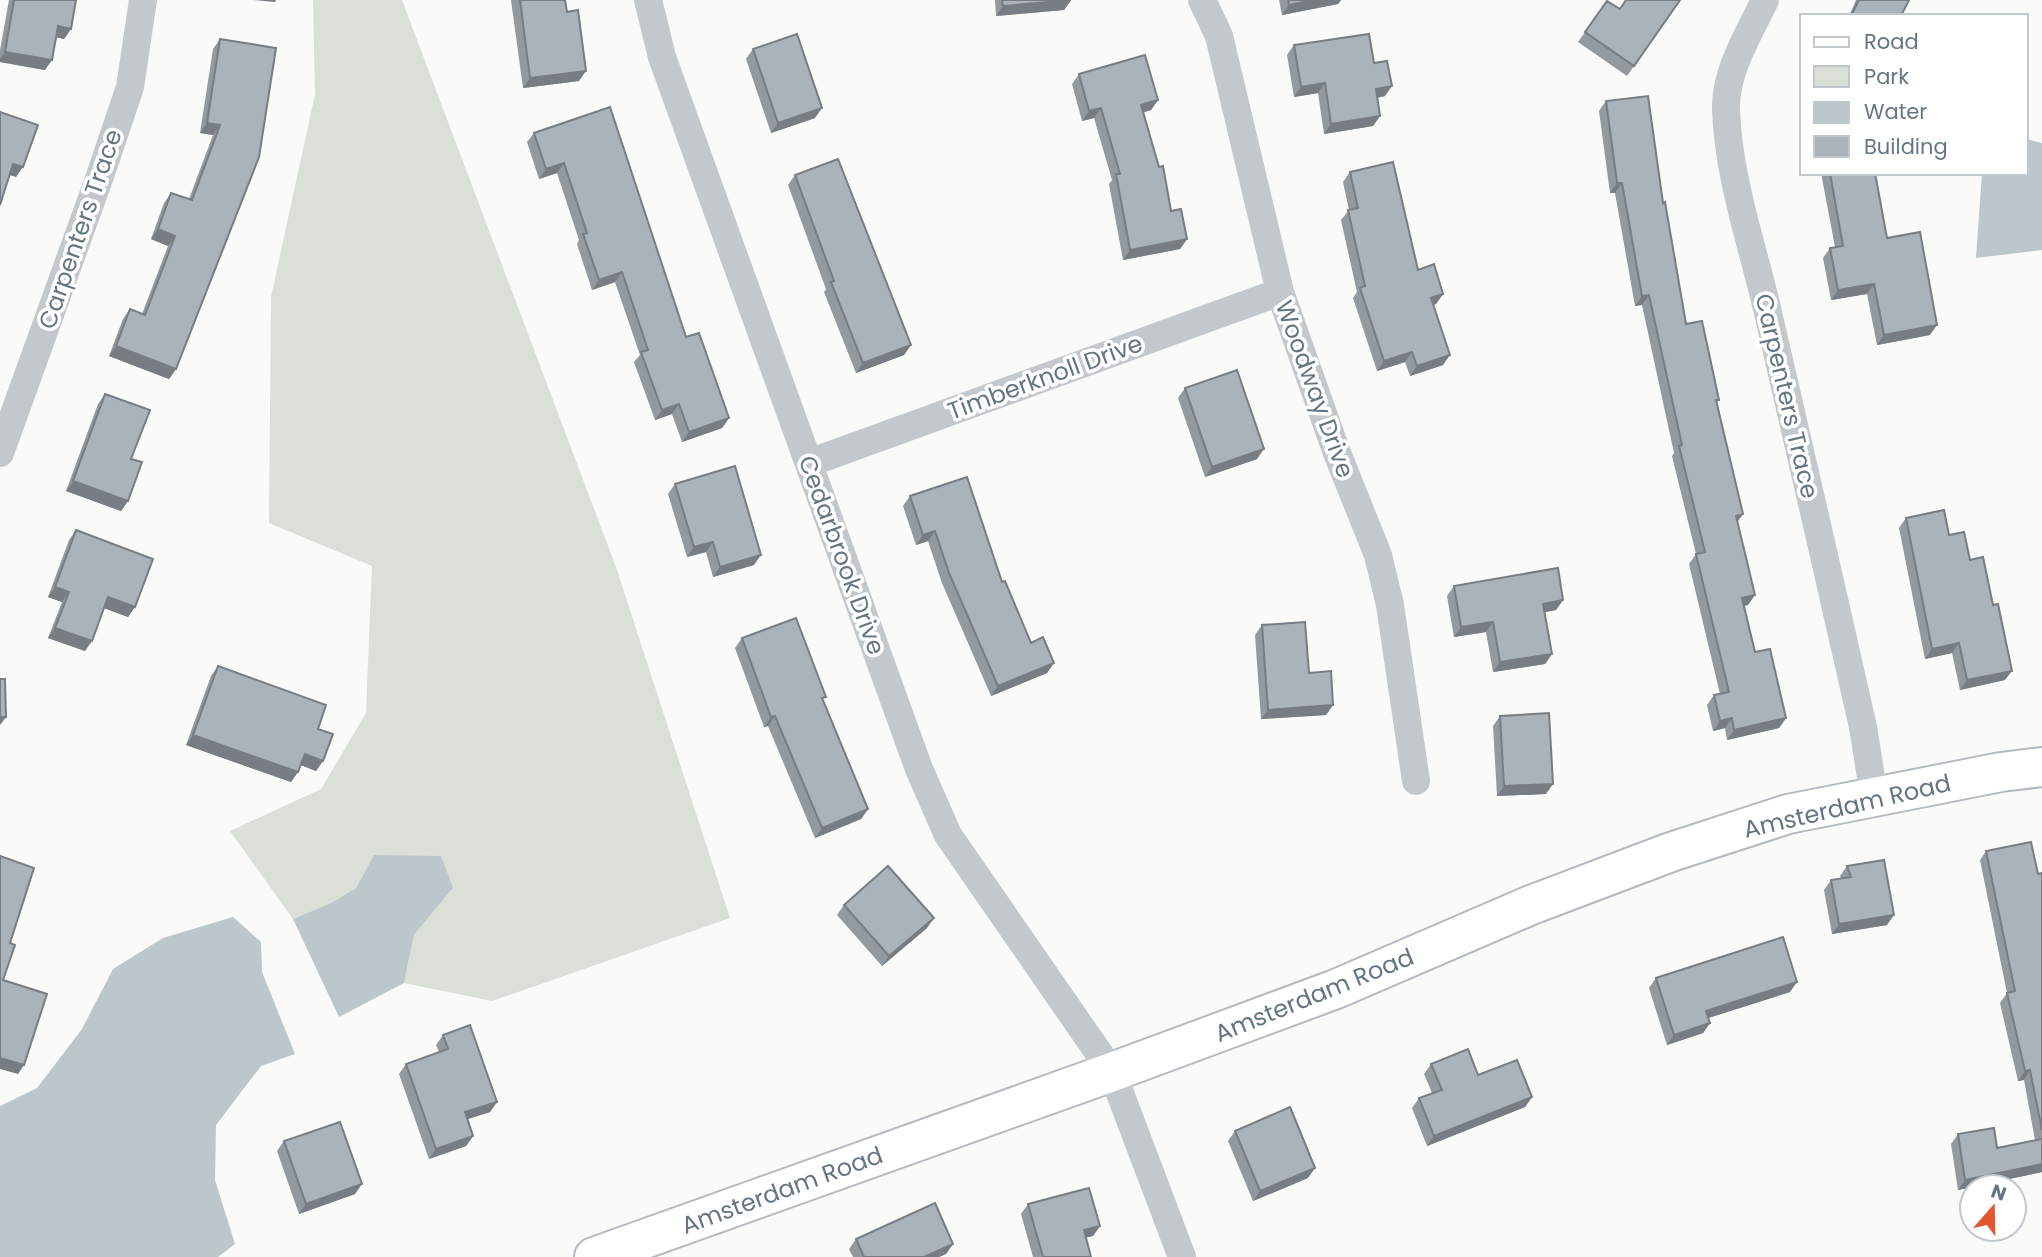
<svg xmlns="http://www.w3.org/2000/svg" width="2042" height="1257" font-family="Poppins,sans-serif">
  <rect width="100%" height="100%" fill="#fafaf8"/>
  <path fill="#dadfd7" d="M313,0H402L616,567L730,918L492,1001L404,983L414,935L453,888L374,855L356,888L331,903L293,919L230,831L321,789L366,713L372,566L269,523L271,297L315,94Z"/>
  <path fill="#bbc7cb" d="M2026,139L2042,143V250L1976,258L1982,173H2026Z
    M374,855L441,856L453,888L414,935L404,983L339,1017L293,919L331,903L356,888Z
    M233,917L261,942L262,972L295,1054L261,1066L216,1125L215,1180L235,1244L218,1257H0V1106L37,1088L82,1029L113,969L163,938Z"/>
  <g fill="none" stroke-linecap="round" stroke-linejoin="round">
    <g stroke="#b3babf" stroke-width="42">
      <path id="secondary" d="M594,1257L1112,1072L1336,989L1531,905L1671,852L1788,814L2001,772L2042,767"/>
    </g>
    <path stroke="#c3c8cc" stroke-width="28" d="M648,0L662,57L919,769L948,835L1112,1072L1182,1257
      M1202,0L1219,36L1280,292L1337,453L1378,555L1390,605L1416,781
      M1765,0C1749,34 1725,71 1726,109C1728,178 1754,250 1769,317C1801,454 1832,590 1863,727L1874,796
      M0,453L100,176L130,87L143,0
      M809,463L1280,292"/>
    <use href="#secondary" stroke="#fff" stroke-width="38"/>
  </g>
  <path fill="#929a9f" d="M9,0H76L71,29L64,39L56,37L45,70L0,62V50Z
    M511,0H565L579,81L523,88Z
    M995,0H1071L1064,10L996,16Z
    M1279,0H1341L1338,4L1282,15Z
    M1680,0L1627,76L1578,42L1607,1L1620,9Z
    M1856,0H1909L1901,16H1849Z
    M220,39L276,48L176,369L169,379L109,356L123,319L130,309L142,314L168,246L151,239L164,203L171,193L189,199L213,135L200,133L213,49Z
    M1294,45L1374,63L1385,96L1377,98L1380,116L1373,126L1324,134L1318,93L1294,97L1287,55Z
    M753,49L815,118L771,133L746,59Z
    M1079,74L1158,100L1151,110L1144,112L1171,211L1187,239L1180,249L1123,260L1109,184L1112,180L1094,118L1082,121L1072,84Z
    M1606,101L1663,203L1686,324L1719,400L1716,403L1737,522L1748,605L1744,606L1755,652L1786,718L1779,728L1727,740L1725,728L1713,731L1707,705L1714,695L1720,694L1689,564L1696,554L1672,456L1674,453L1642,305L1635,306L1615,193H1610L1599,111Z
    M610,107L686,337L729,418L722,428L682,442L672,414L655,420L634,362L640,355L615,282L592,290L577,244L579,240L557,173L539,179L527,142L534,133Z
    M1350,172L1418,270L1443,294L1436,304L1434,305L1443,365L1410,376L1405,362L1377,371L1353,298L1357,292L1341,220L1349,210L1343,182Z
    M1821,173H1875L1887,238L1930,335L1877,345L1867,294L1831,300L1823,258L1830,248L1835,247Z
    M795,175L911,345L904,355L856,373L824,292L826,289L788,185Z
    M1185,388L1257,459L1205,477L1178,398Z
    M105,394L131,459L128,501L121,511L66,491L98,404Z
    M675,484L754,565L713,577L706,552L687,557L668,494Z
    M910,496L1002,582L1031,643L1054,663L1047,673L991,696L942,583L928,541L916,545L903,506Z
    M1906,518L1949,535L1970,560L2005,680L1960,690L1952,653L1925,659L1899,528Z
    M76,530L135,607L128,617L104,608L85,651L48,638L62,602L48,597L69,540Z
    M1454,586L1563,600L1556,610L1544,612L1552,654L1545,664L1493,672L1486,632L1454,637L1447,596Z
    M1262,625L1309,673L1333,705L1326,715L1261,719L1255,635Z
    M742,638L868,809L861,819L815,838L768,726L764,727L735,648Z
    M218,666L318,729L323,761L316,771L301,765L298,772L291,782L186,745L211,676Z
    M1500,716L1546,794L1497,796L1493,726Z
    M1986,851L2038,874L2042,873V1172L1958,1190L1951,1144L1958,1134L1997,1148L2035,1140L2024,1080L2018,1081L2000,1003L2007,993L1980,860Z
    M1847,866L1887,925L1832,934L1824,890L1831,880L1841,878L1840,876Z
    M844,905L927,928L882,966L837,915Z
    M1656,978L1790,992L1708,1018L1710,1023L1703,1033L1667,1045L1649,988Z
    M443,1035L497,1102L490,1112L468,1119L473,1136L466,1146L429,1159L399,1074L406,1064L439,1052L436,1045Z
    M1431,1064L1478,1075L1532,1097L1525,1107L1427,1146L1412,1108L1419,1098L1432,1093L1424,1074Z
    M1235,1131L1308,1178L1253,1201L1228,1141Z
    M284,1141L355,1194L299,1214L277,1151Z
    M1028,1204L1100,1226L1093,1236L1086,1237L1091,1257H1033L1021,1214Z
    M856,1239L953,1244L946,1254L939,1257H853L849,1249Z"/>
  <path fill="#777d82" d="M253,0H276L275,2Z
    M1071,0L1064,10L996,16L1003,6Z
    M1313,0H1341L1338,4L1282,15L1289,5Z
    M58,26L71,29L64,39L51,36Z
    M5,52L52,60L45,70L0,62V59Z
    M586,71L579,81L523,88L530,78Z
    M1325,83L1318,93L1294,97L1301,87Z
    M1392,86L1385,96L1369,99L1376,89Z
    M1158,100L1151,110L1135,115L1141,105Z
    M822,108L815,118L771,133L778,123Z
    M1101,108L1094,118L1082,121L1089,111Z
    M1380,116L1373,126L1324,134L1331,124Z
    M207,123L220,125L213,135L200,133Z
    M564,163L557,173L539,179L546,169Z
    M13,164L23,167L16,177L6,174Z
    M1617,183H1622L1615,193H1610Z
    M158,229L175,236L168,246L151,239Z
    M1187,239L1180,249L1123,260L1130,250Z
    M622,272L615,282L592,290L599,280Z
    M1874,284L1867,294L1831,300L1838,290Z
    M1443,294L1436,304L1424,308L1431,298Z
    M1649,295L1642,305L1635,306L1642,296Z
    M1937,325L1930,335L1877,345L1884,335Z
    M911,345L904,355L856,373L863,363Z
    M116,346L176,369L169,379L109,356Z
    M1412,352L1405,362L1377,371L1384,361Z
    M1450,355L1443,365L1410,376L1417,366Z
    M679,404L672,414L655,420L662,410Z
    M729,418L722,428L682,442L689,432Z
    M1264,449L1257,459L1205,477L1212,467Z
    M73,481L128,501L121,511L66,491Z
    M1743,514L1736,524V516Z
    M935,531L928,541L916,545L923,535Z
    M713,542L706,552L687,557L694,547Z
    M761,555L754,565L713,577L720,567Z
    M55,587L69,592L62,602L48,597Z
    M1755,595L1748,605L1735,608L1742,598Z
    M108,597L135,607L128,617L101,607Z
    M1563,600L1556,610L1536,614L1543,604Z
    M1493,622L1486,632L1454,637L1461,627Z
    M55,628L92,641L85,651L48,638Z
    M1959,643L1952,653L1925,659L1932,649Z
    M1552,654L1545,664L1493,672L1500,662Z
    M1054,663L1047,673L991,696L998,686Z
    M2012,671L2005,680L1960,690L1967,680Z
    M1333,705L1326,715L1261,719L1268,710Z
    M775,716L768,726L764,727L771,717Z
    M0,717H6L0,725Z
    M1732,718L1725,728L1713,731L1720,721Z
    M1786,718L1779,728L1727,740L1734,730Z
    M193,735L298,772L291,782L186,745Z
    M305,754L323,761L316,771L298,764Z
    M1553,784L1546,794L1497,796L1504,786Z
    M868,809L861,819L815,838L822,828Z
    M1894,915L1887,925L1832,934L1839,924Z
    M934,918L927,928L882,966L889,956Z
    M1797,982L1790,992L1699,1021L1706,1011Z
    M1710,1023L1703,1033L1667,1045L1674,1035Z
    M0,1058L24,1065L18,1074L0,1069Z
    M2030,1070L2024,1080L2018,1081L2025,1071Z
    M1532,1097L1525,1107L1427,1146L1434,1136Z
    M497,1102L490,1112L458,1122L465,1112Z
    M473,1136L466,1146L429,1159L436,1149Z
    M2042,1164V1172L1958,1190L1965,1180Z
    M1315,1168L1308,1178L1253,1201L1260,1191Z
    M362,1184L355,1194L299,1214L306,1204Z
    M1100,1226L1093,1236L1077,1240L1084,1230Z
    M953,1244L946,1254L939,1257H924Z"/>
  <path fill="#aab3b9" stroke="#777d82" stroke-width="2" d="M14,0H76L71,29L58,26L52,60L5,52Z
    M520,0H565L567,12L578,10L586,71L530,78Z
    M1002,0H1071L1003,6Z
    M1288,0H1313L1289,5Z
    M1626,0H1680L1634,66L1585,32L1607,1L1620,9Z
    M1859,0H1909L1901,16H1851Z
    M797,34L822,108L778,123L753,49Z
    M1369,34L1374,63L1387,61L1392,86L1376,89L1380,116L1331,124L1325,83L1301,87L1294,45Z
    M220,39L276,48L259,157L176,369L116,346L130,309L145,315L175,236L158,229L171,193L192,200L220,125L207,123Z
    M1145,55L1158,100L1141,105L1159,167L1163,166L1171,211L1181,209L1187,239L1130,250L1116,174H1120L1101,108L1089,111L1079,74Z
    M1648,96L1663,203L1665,202L1686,324L1702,321L1719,400H1716L1743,514L1736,516L1755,595L1742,598L1755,652L1770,649L1786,718L1734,730L1732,718L1720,721L1714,695L1729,692L1696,554L1705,552L1679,446L1682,445L1649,295L1642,296L1622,183H1617L1606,101Z
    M610,107L686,337L699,333L729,418L689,432L679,404L662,410L641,352L648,350L622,272L599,280L583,234L587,233L564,163L546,169L534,133Z
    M0,112L38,125L23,167L13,164L0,205Z
    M838,159L911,345L863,363L831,282L834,281L795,175Z
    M1393,162L1418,270L1434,264L1443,294L1431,298L1450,355L1417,366L1412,352L1384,361L1360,288L1365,286L1348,210L1358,208L1350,172Z
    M1830,173H1875L1887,238L1920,232L1937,325L1884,335L1874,284L1838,290L1830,248L1843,246Z
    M1237,370L1264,449L1212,467L1185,388Z
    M105,394L150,410L131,459L142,462L128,501L73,481Z
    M735,466L761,555L720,567L713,542L694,547L675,484Z
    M967,477L1002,582L1005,581L1031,643L1043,637L1054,663L998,686L949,573L935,531L923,535L910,496Z
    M1944,510L1949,535L1964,532L1970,560L1983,557L1993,605L1998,604L2012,671L1967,680L1959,643L1932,649L1906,518Z
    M76,530L153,559L135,607L108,597L92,641L55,628L69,592L55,587Z
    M1558,568L1563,600L1543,604L1552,654L1500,662L1493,622L1461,627L1454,586Z
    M796,618L826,697L822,698L868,809L822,828L775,716L771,717L742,638Z
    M1305,622L1309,673L1331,671L1333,705L1268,710L1262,625Z
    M218,666L326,705L318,729L333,734L323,761L305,754L298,772L193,735Z
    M0,679H5L6,717H0Z
    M1549,713L1553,784L1504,786L1500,716Z
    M2031,842L2038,874L2042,873V1130L2030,1070L2025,1071L2007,993L2015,991L1986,851Z
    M0,856L34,868L10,943L15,945L3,980L47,994L24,1065L0,1058Z
    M1884,860L1894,915L1839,924L1831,880L1851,877L1847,866Z
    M888,866L934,918L889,956L844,905Z
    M1783,937L1797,982L1706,1011L1710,1023L1674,1035L1656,978Z
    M470,1025L497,1102L465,1112L473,1136L436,1149L406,1064L448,1049L443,1035Z
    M1468,1049L1478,1075L1517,1060L1532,1097L1434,1136L1419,1098L1442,1090L1431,1064Z
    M1290,1107L1315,1168L1260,1191L1235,1131Z
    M340,1122L362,1184L306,1204L284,1141Z
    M1994,1128L1997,1148L2042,1139V1164L1965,1180L1958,1134Z
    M1089,1188L1100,1226L1084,1230L1091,1257H1043L1028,1204Z
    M935,1203L953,1244L924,1257H864L856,1239Z"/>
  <g text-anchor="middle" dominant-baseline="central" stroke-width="7" stroke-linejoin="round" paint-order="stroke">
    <g font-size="24" fill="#657683" stroke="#fff">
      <text transform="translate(80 229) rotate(-71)">Carpenters Trace</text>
      <text transform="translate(1045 377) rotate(-20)">Timberknoll Drive</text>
      <text transform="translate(1315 389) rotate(70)">Woodway Drive</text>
      <text transform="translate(1787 396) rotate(77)">Carpenters Trace</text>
      <text transform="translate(842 555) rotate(70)">Cedarbrook Drive</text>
      <text transform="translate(1847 806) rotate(-13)">Amsterdam Road</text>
      <text transform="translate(1314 995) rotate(-22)">Amsterdam Road</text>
      <text transform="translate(782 1190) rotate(-20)">Amsterdam Road</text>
    </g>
  </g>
  <rect x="1800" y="14" width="228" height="161" fill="#ffffff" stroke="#c1c8cd" stroke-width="2"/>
  <rect x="1814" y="37" width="35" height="10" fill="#ffffff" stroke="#c1c8cd" stroke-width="2"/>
  <text x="1864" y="49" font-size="21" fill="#657683">Road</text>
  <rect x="1814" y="66" width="35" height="21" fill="#dadfd7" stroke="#c1c8cd" stroke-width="2"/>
  <text x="1864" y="84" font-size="21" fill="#657683">Park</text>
  <rect x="1814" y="102" width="35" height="21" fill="#bbc7cb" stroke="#c1c8cd" stroke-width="2"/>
  <text x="1864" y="119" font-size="21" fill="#657683">Water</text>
  <rect x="1814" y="136" width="35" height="21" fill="#aab3b9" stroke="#c1c8cd" stroke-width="2"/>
  <text x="1864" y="154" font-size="21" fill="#657683">Building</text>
  <g transform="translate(1993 1208) rotate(20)"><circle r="33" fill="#ffffff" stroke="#c1c8cd" stroke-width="2"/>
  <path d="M0-5L12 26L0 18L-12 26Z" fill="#e4572e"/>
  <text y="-10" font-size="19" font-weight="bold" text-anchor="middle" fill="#657683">N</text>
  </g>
</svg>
